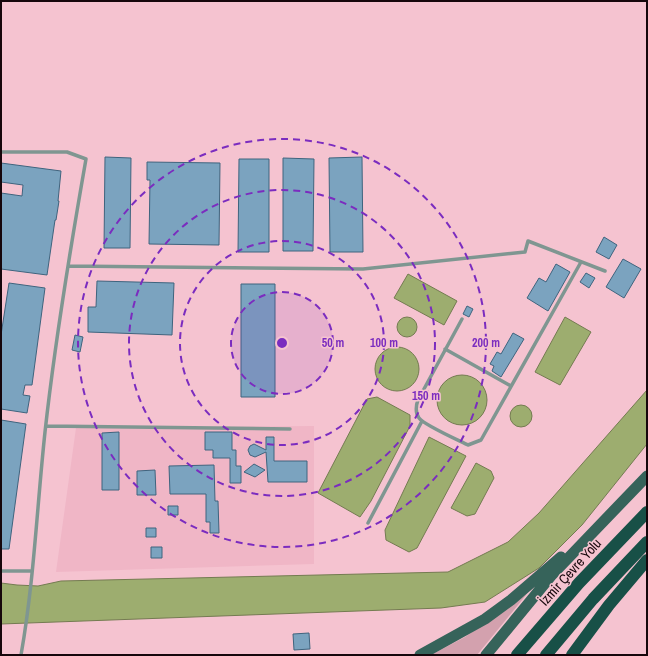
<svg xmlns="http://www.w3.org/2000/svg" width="648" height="656" font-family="'Archivo Narrow',sans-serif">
  <rect width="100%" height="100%" fill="#f5c3d0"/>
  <path fill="#f0b6c6" d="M314,426V564L56,572L76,428Z"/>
  <path fill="#d3a1ae" d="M527,594L477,655H431L465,637Z"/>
  <path fill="#9dad6f" stroke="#747b51" d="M408,274L457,301L444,325L394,298Z
    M397 327a10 10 0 1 1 20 0a10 10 0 1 1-20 0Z
    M565,317L591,332L560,385L535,372Z
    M375 369a22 22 0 1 1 44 0a22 22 0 1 1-44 0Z
    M437 400a25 25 0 1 1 50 0a25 25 0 1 1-50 0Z
    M647,390V444L582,525L539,568L485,602L441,608L1,624V583L17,585L38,586L61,581L448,572L508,542L539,513Z
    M377,397L410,415V426L371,501L360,517L318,493L367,399Z
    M510 416a11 11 0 1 1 22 0a11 11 0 1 1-22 0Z
    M429,437L466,456L417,548L409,552L386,540L385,530Z
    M476,463L491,471L494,478L475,514L467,516L451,508Z"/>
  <path fill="#7ba3bf" stroke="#3f647e" d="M105,157L131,158L130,248H104Z
    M362,157L363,252H330L329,158Z
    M283,158L314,159L313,251H283Z
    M239,159H269V252H238Z
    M147,162L220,163L219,245L149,244L150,180H147Z
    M1,163L61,171L58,201H59L56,220H55L47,275L1,269V193L22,196L23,185L1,182Z
    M604,237L617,245L609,259L596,252Z
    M623,259L641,269L624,298L606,287Z
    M556,264L570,272L548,311L527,298L539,278L546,282Z
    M586,273L595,278L589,288L580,282Z
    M97,281L174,283L172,335L88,332V307H96Z
    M9,283L45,288L32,385H25L23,395L30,396L27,413L1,409V335Z
    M241,284H275V397H241Z
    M467,306L473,309L469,317L463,314Z
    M513,333L524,339L501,377L492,371L494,366L490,364L497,352L501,354Z
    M75,335L83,337L80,352L72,350Z
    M1,420L26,424L9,549H1Z
    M119,432V490H102V433Z
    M205,432H232V450H236V466H241V483H230V458H213V450H205Z
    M266,437H274V461H307V482H268L266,452L255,457L250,455L248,450L250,446L254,444L266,450Z
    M254,464L265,470L255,477L244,472Z
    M214,465L215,501H218L219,533H210V522H206V494H170L169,466Z
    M155,470L156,495H137V471Z
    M168,506H178V515H168Z
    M146,528H156V537H146Z
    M151,547H162V558H151Z
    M309,633L310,649L294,650L293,634Z"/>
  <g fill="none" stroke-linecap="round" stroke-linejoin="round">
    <path stroke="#7f9691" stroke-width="3.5" d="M1,152H67L86,159C70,250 55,341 45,432C37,506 34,582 21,655
      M68,266L363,269L525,252L528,241L605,271
      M462,319L418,400C416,405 415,413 419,418C424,425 458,440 468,445L481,440L581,262
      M445,349L511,386
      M46,426L290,429
      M368,523L422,421
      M1,571H32"/>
    <path stroke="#36635a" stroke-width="11" d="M420,655L485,619L511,600L561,557
      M486,655L551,576L647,476"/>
    <path stroke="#185047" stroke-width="12" d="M517,655L579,583L647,512
      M546,655L593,599L647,542
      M572,655L609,605L647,560"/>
  </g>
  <circle cx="282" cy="343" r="51" fill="#7b2cbf" fill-opacity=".12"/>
  <g fill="none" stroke="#7b2cbf" stroke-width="2" stroke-dasharray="7 5">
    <circle cx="282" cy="343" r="51"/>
    <circle cx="282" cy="343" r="102"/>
    <circle cx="282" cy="343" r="153"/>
    <circle cx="282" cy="343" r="204"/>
  </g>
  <g text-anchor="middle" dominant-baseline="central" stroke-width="3" stroke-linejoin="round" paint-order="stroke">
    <g font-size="14" fill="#16060b" stroke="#f5c3d0">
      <text transform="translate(570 572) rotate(-48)">İzmir Çevre Yolu</text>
    </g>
  </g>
  <circle cx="282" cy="343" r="6" fill="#7b2cbf" stroke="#f5c3d0" stroke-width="2"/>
  <g font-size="12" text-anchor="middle" font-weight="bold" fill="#7b2cbf" stroke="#f5c3d0" stroke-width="3" stroke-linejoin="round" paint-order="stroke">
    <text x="333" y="347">50 m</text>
    <text x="384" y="347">100 m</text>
    <text x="486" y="347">200 m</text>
    <text x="426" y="400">150 m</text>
  </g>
  <rect width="648" height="656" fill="none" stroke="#16060b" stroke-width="4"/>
</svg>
